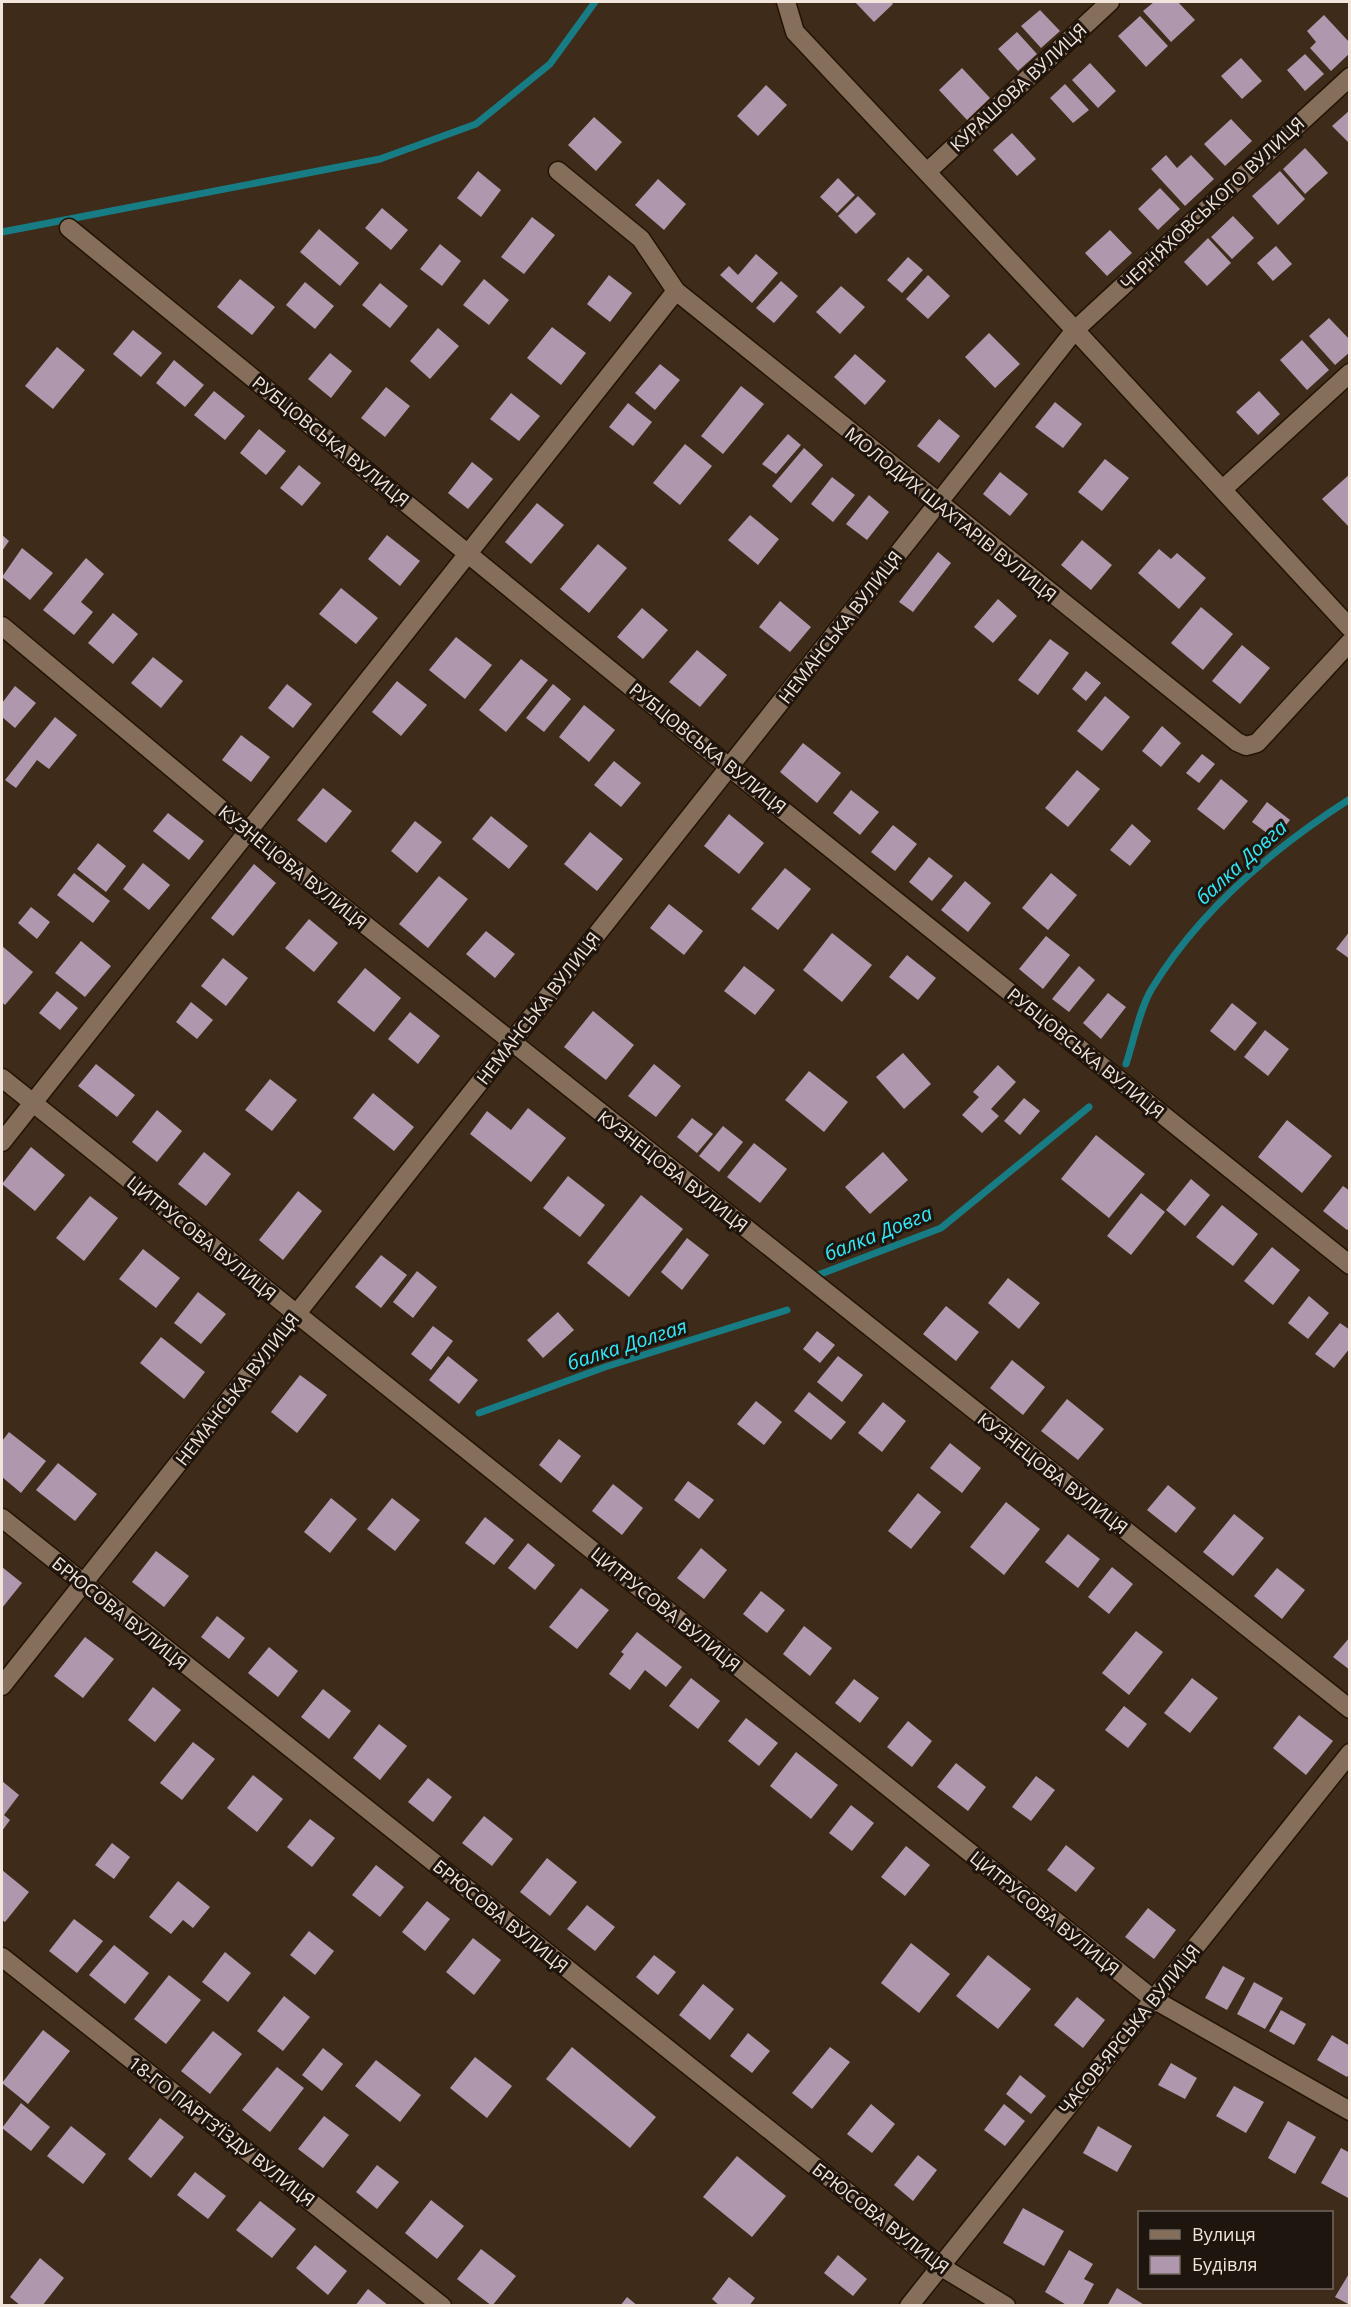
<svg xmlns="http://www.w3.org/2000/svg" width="1351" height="2307" font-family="'Open Sans',sans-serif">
  <rect width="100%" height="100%" fill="#3e2b19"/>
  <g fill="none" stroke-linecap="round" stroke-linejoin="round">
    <path stroke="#177c84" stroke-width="7" d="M2,232L380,159L476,124L550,64L595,2
      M1126,1064C1134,1040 1139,1011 1151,990C1199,910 1272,849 1350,799
      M818,1275L941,1228L1089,1107
      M479,1413L605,1367L787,1310"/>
  </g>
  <path fill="#af98ad" d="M855,2H891L893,4L874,22Z
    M1154,2H1178L1195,20L1171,42L1143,11Z
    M1040,10L1060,31L1041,48L1021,26Z
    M1324,15L1350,43V53L1331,71L1310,48L1316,42L1307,31Z
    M1140,16L1168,46L1146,67L1118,36Z
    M1017,32L1037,54L1018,71L998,49Z
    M1305,54L1324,74L1305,91L1287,70Z
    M1241,58L1262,81L1242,99L1221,76Z
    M1090,63L1116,91L1098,108L1072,80Z
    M962,68L990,98L967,120L939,90Z
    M1065,84L1089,110L1073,123L1050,98Z
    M766,85L787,105L758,136L737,116Z
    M1350,110V144L1332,126Z
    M594,117L622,142L596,171L568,145Z
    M1231,119L1252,141L1225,166L1204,144Z
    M1012,133L1036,159L1017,176L993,150Z
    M1305,148L1328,173L1305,194L1283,169Z
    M1166,155L1177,168L1191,155L1214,179L1185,206L1151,169Z
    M478,171L501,190L481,217L457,198Z
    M1280,171L1305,199L1278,225L1252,196Z
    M838,178L855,195L837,213L820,197Z
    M658,179L686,204L664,230L635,205Z
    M1160,188L1180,209L1158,230L1138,209Z
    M858,196L876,214L856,234L838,216Z
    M382,208L408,230L391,250L365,228Z
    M1233,216L1254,238L1232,259L1211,237Z
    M532,217L555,235L524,274L501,257Z
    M319,229L359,263L340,286L300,252Z
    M1110,230L1132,253L1107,276L1085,253Z
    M1208,238L1231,263L1207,286L1184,262Z
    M440,244L461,261L442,286L420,269Z
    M1276,246L1292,264L1273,281L1257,263Z
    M756,254L778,273L752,303L720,275L729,266L738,275Z
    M908,257L923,270L902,293L887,280Z
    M609,275L632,293L610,322L587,304Z
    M928,275L950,296L928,319L906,299Z
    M240,279L275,307L252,335L217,307Z
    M484,279L509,300L489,325L463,305Z
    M781,281L798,296L774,323L756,308Z
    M305,282L334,306L315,329L286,305Z
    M380,283L408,306L390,328L362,305Z
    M841,286L865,307L840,334L816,312Z
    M1329,318L1350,340V352L1335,365L1309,336Z
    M552,327L586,353L561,385L527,358Z
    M438,328L459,346L430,379L410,361Z
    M133,330L162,353L141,377L113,354Z
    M989,333L1020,364L995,388L965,357Z
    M1302,340L1329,370L1307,390L1280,360Z
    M57,347L85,370L53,409L25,386Z
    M330,353L352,371L331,398L308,379Z
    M855,354L886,381L865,405L834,377Z
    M174,360L204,385L185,407L156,383Z
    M660,364L680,380L655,410L635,393Z
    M741,386L764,404L723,454L701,436Z
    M386,387L410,406L385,437L361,418Z
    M214,391L245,416L225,440L194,415Z
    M1259,391L1280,414L1258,435L1236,412Z
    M511,393L540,416L519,441L490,419Z
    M1055,402L1082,424L1063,448L1035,427Z
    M628,403L652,422L633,446L609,427Z
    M939,419L960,436L939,463L917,446Z
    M259,429L286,451L266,475L240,453Z
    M788,434L801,445L776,474L762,464Z
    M685,444L712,466L680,505L653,483Z
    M804,448L823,465L791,503L772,486Z
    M1105,459L1129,478L1102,511L1078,492Z
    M472,462L493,479L468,509L448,493Z
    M299,465L321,483L302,506L280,488Z
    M1000,472L1028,494L1010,516L983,494Z
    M1350,474V528L1322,499Z
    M832,477L855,495L833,522L811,504Z
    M869,495L889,512L867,540L846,524Z
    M537,503L564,525L531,564L505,542Z
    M750,515L779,539L758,565L728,540Z
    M2,535L9,541L2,551Z
    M387,535L420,561L400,586L368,559Z
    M1082,540L1112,565L1091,590L1061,565Z
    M598,544L627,568L589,613L560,589Z
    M22,548L53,573L30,600L2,577Z
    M1159,549L1171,559L1177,553L1206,578L1179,609L1138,573Z
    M938,552L951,563L913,612L899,602Z
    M86,558L104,574L81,602L93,612L74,635L43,610Z
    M341,588L378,618L356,644L319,614Z
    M998,599L1017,616L993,643L974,627Z
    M780,601L811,627L790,652L759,627Z
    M1201,607L1233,634L1203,670L1171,643Z
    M642,608L668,630L643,659L617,637Z
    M113,613L138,634L113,664L88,643Z
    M456,637L492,665L465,699L429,670Z
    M1050,639L1069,653L1038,695L1018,680Z
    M1242,645L1270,668L1240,704L1212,681Z
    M697,650L727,675L700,707L669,682Z
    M153,657L183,681L161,708L131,683Z
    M521,659L548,680L506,732L479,710Z
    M1086,671L1101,683L1086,701L1072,689Z
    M397,681L427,705L401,736L372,712Z
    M287,684L312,704L293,728L268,708Z
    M553,684L571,699L544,732L526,718Z
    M15,686L36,703L15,728L2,717V703Z
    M1105,696L1130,717L1102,751L1077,731Z
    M584,705L615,730L589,762L559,737Z
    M55,717L77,735L49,769L37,760L16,788L5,780Z
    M1162,726L1181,743L1161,767L1142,751Z
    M241,735L270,757L251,782L222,760Z
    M803,743L841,773L817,803L780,772Z
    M1202,754L1215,764L1199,783L1186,773Z
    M614,761L641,783L621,807L594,785Z
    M1077,770L1100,789L1068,827L1045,808Z
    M1221,779L1248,801L1224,830L1197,809Z
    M323,788L352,811L326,843L297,820Z
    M851,790L879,812L860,835L833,813Z
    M1267,802L1290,820L1275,839L1252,822Z
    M168,813L204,841L189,860L153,831Z
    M729,814L764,843L739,874L704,846Z
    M491,816L528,846L509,869L472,839Z
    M415,821L442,842L417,873L391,851Z
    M1132,824L1151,841L1130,866L1110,850Z
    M893,825L917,844L895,871L871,852Z
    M590,832L623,859L597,891L564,864Z
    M98,843L126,866L106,892L77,869Z
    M929,857L953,876L932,901L909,882Z
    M143,863L170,885L149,910L123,889Z
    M254,864L276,883L233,936L211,918Z
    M785,868L811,889L778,930L751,909Z
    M74,873L110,901L93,923L57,895Z
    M1051,873L1077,895L1048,930L1022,908Z
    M439,876L468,899L428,948L399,924Z
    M965,881L991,903L968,932L941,910Z
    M669,904L703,931L684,955L650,928Z
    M31,907L50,922L37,939L18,923Z
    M309,919L338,943L314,972L285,948Z
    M486,931L515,954L495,978L466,954Z
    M1350,931V959L1336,949Z
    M832,933L872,965L842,1002L803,970Z
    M1046,936L1070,955L1043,989L1019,969Z
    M81,941L111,966L85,997L55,973Z
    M2,946L33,972L5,1005L2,1002Z
    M907,955L936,978L918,1000L889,977Z
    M223,958L248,978L226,1006L201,986Z
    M744,966L775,990L755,1015L724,991Z
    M1079,966L1095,980L1069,1012L1052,999Z
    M365,968L401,998L374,1032L337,1002Z
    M57,991L78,1008L60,1030L39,1013Z
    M1108,993L1126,1007L1101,1039L1083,1023Z
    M191,1002L213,1020L197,1039L176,1022Z
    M1232,1003L1257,1023L1235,1051L1210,1031Z
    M593,1011L634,1045L606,1080L564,1047Z
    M410,1012L440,1036L418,1064L388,1039Z
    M1265,1030L1289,1049L1268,1076L1244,1057Z
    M903,1053L931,1084L904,1109L876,1077Z
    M96,1064L135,1095L117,1117L78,1086Z
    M654,1064L681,1086L656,1117L628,1096Z
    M998,1065L1016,1082L991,1109L999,1116L982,1133L962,1115L979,1097L973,1092Z
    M809,1071L848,1102L824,1132L785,1100Z
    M270,1079L297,1100L272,1131L245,1110Z
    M373,1093L414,1127L394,1151L353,1118Z
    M1024,1098L1040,1111L1020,1135L1004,1121Z
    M528,1108L566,1138L531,1182L470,1134L487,1111L511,1130Z
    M157,1110L182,1131L157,1162L132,1142Z
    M692,1118L713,1134L697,1153L677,1137Z
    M1287,1120L1332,1156L1302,1193L1258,1157Z
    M723,1126L743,1142L719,1172L699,1156Z
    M1096,1135L1145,1174L1109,1218L1061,1179Z
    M754,1143L787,1169L760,1203L727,1177Z
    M31,1147L65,1175L35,1211L2,1184Z
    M204,1152L231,1174L206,1206L178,1184Z
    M883,1152L908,1180L870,1214L845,1187Z
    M568,1176L605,1205L580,1237L543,1208Z
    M1191,1179L1210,1195L1185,1226L1166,1210Z
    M1343,1186L1350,1191V1227L1347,1230L1323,1211Z
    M298,1191L322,1211L283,1260L259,1240Z
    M1141,1193L1165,1212L1131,1255L1107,1236Z
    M641,1195L683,1229L629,1297L587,1263Z
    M90,1196L118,1218L84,1261L56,1238Z
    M1222,1205L1258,1234L1233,1266L1196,1237Z
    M687,1238L709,1255L682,1290L661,1272Z
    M1272,1247L1300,1270L1273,1305L1244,1281Z
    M143,1249L180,1278L156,1308L119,1279Z
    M381,1255L407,1275L381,1308L355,1287Z
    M417,1271L437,1287L413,1318L393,1302Z
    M1008,1278L1040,1303L1019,1329L988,1303Z
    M198,1292L226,1314L201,1344L174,1323Z
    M1309,1296L1329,1313L1308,1339L1288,1323Z
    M946,1306L979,1332L956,1361L923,1334Z
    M558,1312L574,1330L543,1358L527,1340Z
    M1340,1323L1350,1330V1348L1334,1368L1315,1354Z
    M433,1326L453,1341L431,1370L411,1354Z
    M817,1331L835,1345L820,1363L803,1349Z
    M161,1337L205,1372L184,1399L140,1363Z
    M448,1356L478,1380L459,1404L429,1380Z
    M838,1356L863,1375L842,1402L817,1382Z
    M1012,1360L1045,1387L1023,1415L990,1388Z
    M300,1375L327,1395L297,1433L271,1412Z
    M809,1392L846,1422L831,1440L794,1411Z
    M1067,1399L1104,1429L1078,1460L1041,1431Z
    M756,1401L782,1422L764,1445L737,1424Z
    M883,1402L906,1421L882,1452L858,1433Z
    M9,1432L46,1461L21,1493L2,1477V1441Z
    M559,1439L581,1456L561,1483L539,1465Z
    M950,1443L981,1468L962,1493L930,1468Z
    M58,1463L97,1494L75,1521L36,1490Z
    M688,1481L714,1500L699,1519L674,1500Z
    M613,1484L643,1508L622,1535L592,1511Z
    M1168,1485L1196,1508L1176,1533L1147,1510Z
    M918,1493L941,1512L911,1549L888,1531Z
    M331,1498L357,1519L330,1553L304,1532Z
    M392,1498L420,1520L395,1551L367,1529Z
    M1006,1502L1040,1529L1004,1575L970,1547Z
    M1234,1514L1264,1538L1233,1576L1203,1552Z
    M485,1517L514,1540L494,1565L465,1543Z
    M1068,1534L1100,1559L1078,1588L1045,1562Z
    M528,1543L555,1565L535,1590L508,1568Z
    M701,1548L727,1570L704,1599L677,1578Z
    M156,1551L189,1576L164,1607L132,1582Z
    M2,1567L22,1583L2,1608Z
    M1112,1567L1133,1584L1109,1614L1088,1597Z
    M1277,1568L1305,1590L1282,1619L1254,1596Z
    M581,1588L609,1610L577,1649L549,1627Z
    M761,1591L785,1610L767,1633L743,1614Z
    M217,1616L245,1638L229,1659L201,1637Z
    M804,1626L832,1648L810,1676L783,1654Z
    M1136,1631L1163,1652L1129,1695L1102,1673Z
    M637,1632L682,1667L666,1687L645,1670L630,1690L609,1674L624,1654L621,1652Z
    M85,1637L114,1659L83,1698L54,1676Z
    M1350,1637V1670L1333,1657Z
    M269,1647L298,1671L278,1697L248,1673Z
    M691,1678L720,1701L698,1729L669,1706Z
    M1192,1678L1218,1698L1190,1733L1164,1713Z
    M854,1679L879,1698L860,1723L835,1703Z
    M153,1687L181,1710L155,1742L128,1720Z
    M323,1689L351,1711L329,1739L301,1717Z
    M1124,1706L1147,1724L1128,1748L1105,1730Z
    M1299,1715L1333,1741L1306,1775L1273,1748Z
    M746,1718L778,1743L759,1766L728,1741Z
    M908,1721L932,1741L912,1767L887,1747Z
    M379,1724L407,1746L380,1780L353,1758Z
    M193,1742L215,1759L182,1800L160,1783Z
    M796,1752L838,1785L811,1819L770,1786Z
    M956,1763L986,1787L968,1811L937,1787Z
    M253,1775L283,1799L257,1832L227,1808Z
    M1036,1776L1055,1790L1031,1821L1012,1807Z
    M428,1778L452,1797L433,1822L408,1802Z
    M2,1781L19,1795L4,1815L10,1820L2,1831Z
    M851,1805L874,1823L852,1851L829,1833Z
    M484,1816L513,1839L492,1866L462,1843Z
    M310,1819L335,1838L312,1867L287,1847Z
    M112,1843L130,1857L114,1879L95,1865Z
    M1066,1845L1095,1868L1076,1892L1047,1870Z
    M906,1846L930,1865L905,1896L881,1877Z
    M547,1858L577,1882L550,1916L520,1892Z
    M376,1865L404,1887L380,1917L352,1895Z
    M2,1870L29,1892L5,1922L2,1920Z
    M178,1881L210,1907L193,1928L183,1920L171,1934L149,1917Z
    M427,1901L450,1919L425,1951L402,1932Z
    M587,1905L615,1927L595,1951L567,1929Z
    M1148,1908L1176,1930L1154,1959L1125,1937Z
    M74,1919L103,1941L77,1973L49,1951Z
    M309,1931L334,1951L315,1975L290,1955Z
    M473,1938L501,1960L474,1995L446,1972Z
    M911,1943L950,1974L919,2013L881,1983Z
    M114,1945L149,1973L125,2004L89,1975Z
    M225,1952L251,1973L228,2002L202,1982Z
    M654,1955L676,1972L658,1995L636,1977Z
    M988,1955L1031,1989L998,2029L956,1996Z
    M1223,1966L1245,1978L1227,2010L1205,1998Z
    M169,1975L201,2000L166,2044L134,2019Z
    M1254,1982L1283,1998L1265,2029L1237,2014Z
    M703,1984L734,2009L710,2040L679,2015Z
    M284,1996L310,2017L283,2051L257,2031Z
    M1077,1997L1105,2020L1083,2048L1054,2025Z
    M1281,2010L1306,2024L1294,2045L1269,2031Z
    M43,2030L70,2051L28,2104L2,2083Z
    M213,2031L242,2054L210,2094L181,2071Z
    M748,2033L770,2051L752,2073L730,2056Z
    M1332,2035L1350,2046V2072L1347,2077L1317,2060Z
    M572,2047L656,2117L630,2148L546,2079Z
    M830,2047L850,2062L812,2109L792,2093Z
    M323,2048L343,2064L322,2091L302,2075Z
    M475,2057L512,2086L487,2118L450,2088Z
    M376,2060L421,2095L400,2122L355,2086Z
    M1171,2063L1197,2078L1185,2099L1158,2085Z
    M277,2067L304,2088L270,2132L242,2110Z
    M1020,2075L1046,2096L1031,2114L1006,2094Z
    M1234,2086L1264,2102L1246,2133L1216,2116Z
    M21,2103L50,2127L31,2151L2,2128Z
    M871,2104L895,2124L872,2153L847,2134Z
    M1004,2104L1025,2121L1005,2146L984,2130Z
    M324,2116L349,2135L323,2168L298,2149Z
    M160,2118L184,2137L151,2178L128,2159Z
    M1288,2121L1316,2137L1295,2174L1268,2158Z
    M71,2126L106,2154L83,2184L47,2156Z
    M1098,2126L1132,2146L1117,2172L1083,2153Z
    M1341,2148L1350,2153V2199L1321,2183Z
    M918,2155L937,2170L913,2201L894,2185Z
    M737,2156L786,2196L752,2237L703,2197Z
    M377,2165L399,2182L377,2209L356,2192Z
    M195,2172L226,2196L208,2219L177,2195Z
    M431,2200L464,2226L437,2259L405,2233Z
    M260,2201L296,2229L272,2258L236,2230Z
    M1023,2208L1064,2231L1044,2266L1003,2243Z
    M315,2245L347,2271L328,2295L296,2268Z
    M481,2249L516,2276L492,2306L457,2279Z
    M1069,2250L1093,2264L1084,2279L1094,2284L1082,2306H1068L1045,2292Z
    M838,2255L867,2279L853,2296L824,2273Z
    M40,2258L64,2278L42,2306H21L10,2297Z
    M1350,2272V2305L1335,2297Z
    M729,2277L755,2298L749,2306H720L712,2299Z
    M1117,2288L1146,2306H1107Z
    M368,2289L389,2306H355Z
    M627,2297L638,2306H620Z"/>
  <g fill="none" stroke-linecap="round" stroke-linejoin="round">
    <g stroke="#241303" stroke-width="21">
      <path id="street" d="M786,2L795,32L1075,330L1350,628
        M558,171L641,239L676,291L1237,742L1246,746L1257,743L1350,642
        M927,172L1110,2
        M69,228L729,767L1350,1265
        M1223,489L1350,373
        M2,626L246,830L1350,1709
        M2,1078L1153,1999L1350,2111
        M2,1142L676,291
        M2,1518L940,2266L1006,2306
        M2,1686L1075,330L1350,77
        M2,1957L442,2306
        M909,2306L1350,1753"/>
    </g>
    <use href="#street" stroke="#856f5b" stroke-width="18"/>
  </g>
  <g text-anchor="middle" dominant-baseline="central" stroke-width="6" stroke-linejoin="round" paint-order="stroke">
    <g font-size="18" fill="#f2e5db" stroke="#1e150e">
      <text transform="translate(1018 87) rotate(-43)">КУРАШОВА ВУЛИЦЯ</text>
      <text transform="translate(1212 203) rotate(-43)">ЧЕРНЯХОВСЬКОГО ВУЛИЦЯ</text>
      <text transform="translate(331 441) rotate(39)">РУБЦОВСЬКА ВУЛИЦЯ</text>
      <text transform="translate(951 514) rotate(39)">МОЛОДИХ ШАХТАРІВ ВУЛИЦЯ</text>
      <text transform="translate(840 627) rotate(-52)">НЕМАНСЬКА ВУЛИЦЯ</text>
      <text transform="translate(708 748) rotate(39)">РУБЦОВСЬКА ВУЛИЦЯ</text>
      <text transform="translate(293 867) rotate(39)">КУЗНЕЦОВА ВУЛИЦЯ</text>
      <text transform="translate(538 1008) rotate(-52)">НЕМАНСЬКА ВУЛИЦЯ</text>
      <text transform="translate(1086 1053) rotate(39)">РУБЦОВСЬКА ВУЛИЦЯ</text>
      <text transform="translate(673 1171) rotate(38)">КУЗНЕЦОВА ВУЛИЦЯ</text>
      <text transform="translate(202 1238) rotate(39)">ЦИТРУСОВА ВУЛИЦЯ</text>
      <text transform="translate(237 1389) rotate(-52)">НЕМАНСЬКА ВУЛИЦЯ</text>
      <text transform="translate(1053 1473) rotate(38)">КУЗНЕЦОВА ВУЛИЦЯ</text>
      <text transform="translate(666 1609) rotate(39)">ЦИТРУСОВА ВУЛИЦЯ</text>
      <text transform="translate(120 1613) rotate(39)">БРЮСОВА ВУЛИЦЯ</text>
      <text transform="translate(1045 1913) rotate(39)">ЦИТРУСОВА ВУЛИЦЯ</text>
      <text transform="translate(501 1916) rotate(39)">БРЮСОВА ВУЛИЦЯ</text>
      <text transform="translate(1129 2029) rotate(-51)">ЧАСОВ-ЯРСЬКА ВУЛИЦЯ</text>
      <text transform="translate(222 2131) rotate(38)">18-ГО ПАРТЗ’ЇЗДУ ВУЛИЦЯ</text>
      <text transform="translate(881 2218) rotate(38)">БРЮСОВА ВУЛИЦЯ</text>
    </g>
    <g font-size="20" font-style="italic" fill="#32e8f8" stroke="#1e150e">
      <text transform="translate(1241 862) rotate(-42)">балка Довга</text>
      <text transform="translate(878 1233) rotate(-22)">балка Довга</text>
      <text transform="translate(627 1344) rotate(-18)">балка Долгая</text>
    </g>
  </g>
  <rect width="1351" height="2307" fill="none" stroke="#f2e5db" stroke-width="6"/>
  <rect x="1138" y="2211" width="195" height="78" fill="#1e150e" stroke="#736860" stroke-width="1.5"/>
  <rect x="1150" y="2230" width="30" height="9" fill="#856f5b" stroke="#736860" stroke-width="1.5"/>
  <text x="1192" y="2241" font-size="18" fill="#f2e5db">Вулиця</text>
  <rect x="1150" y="2256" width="30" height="18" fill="#af98ad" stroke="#736860" stroke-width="1.5"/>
  <text x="1192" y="2271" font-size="18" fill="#f2e5db">Будівля</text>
</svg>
